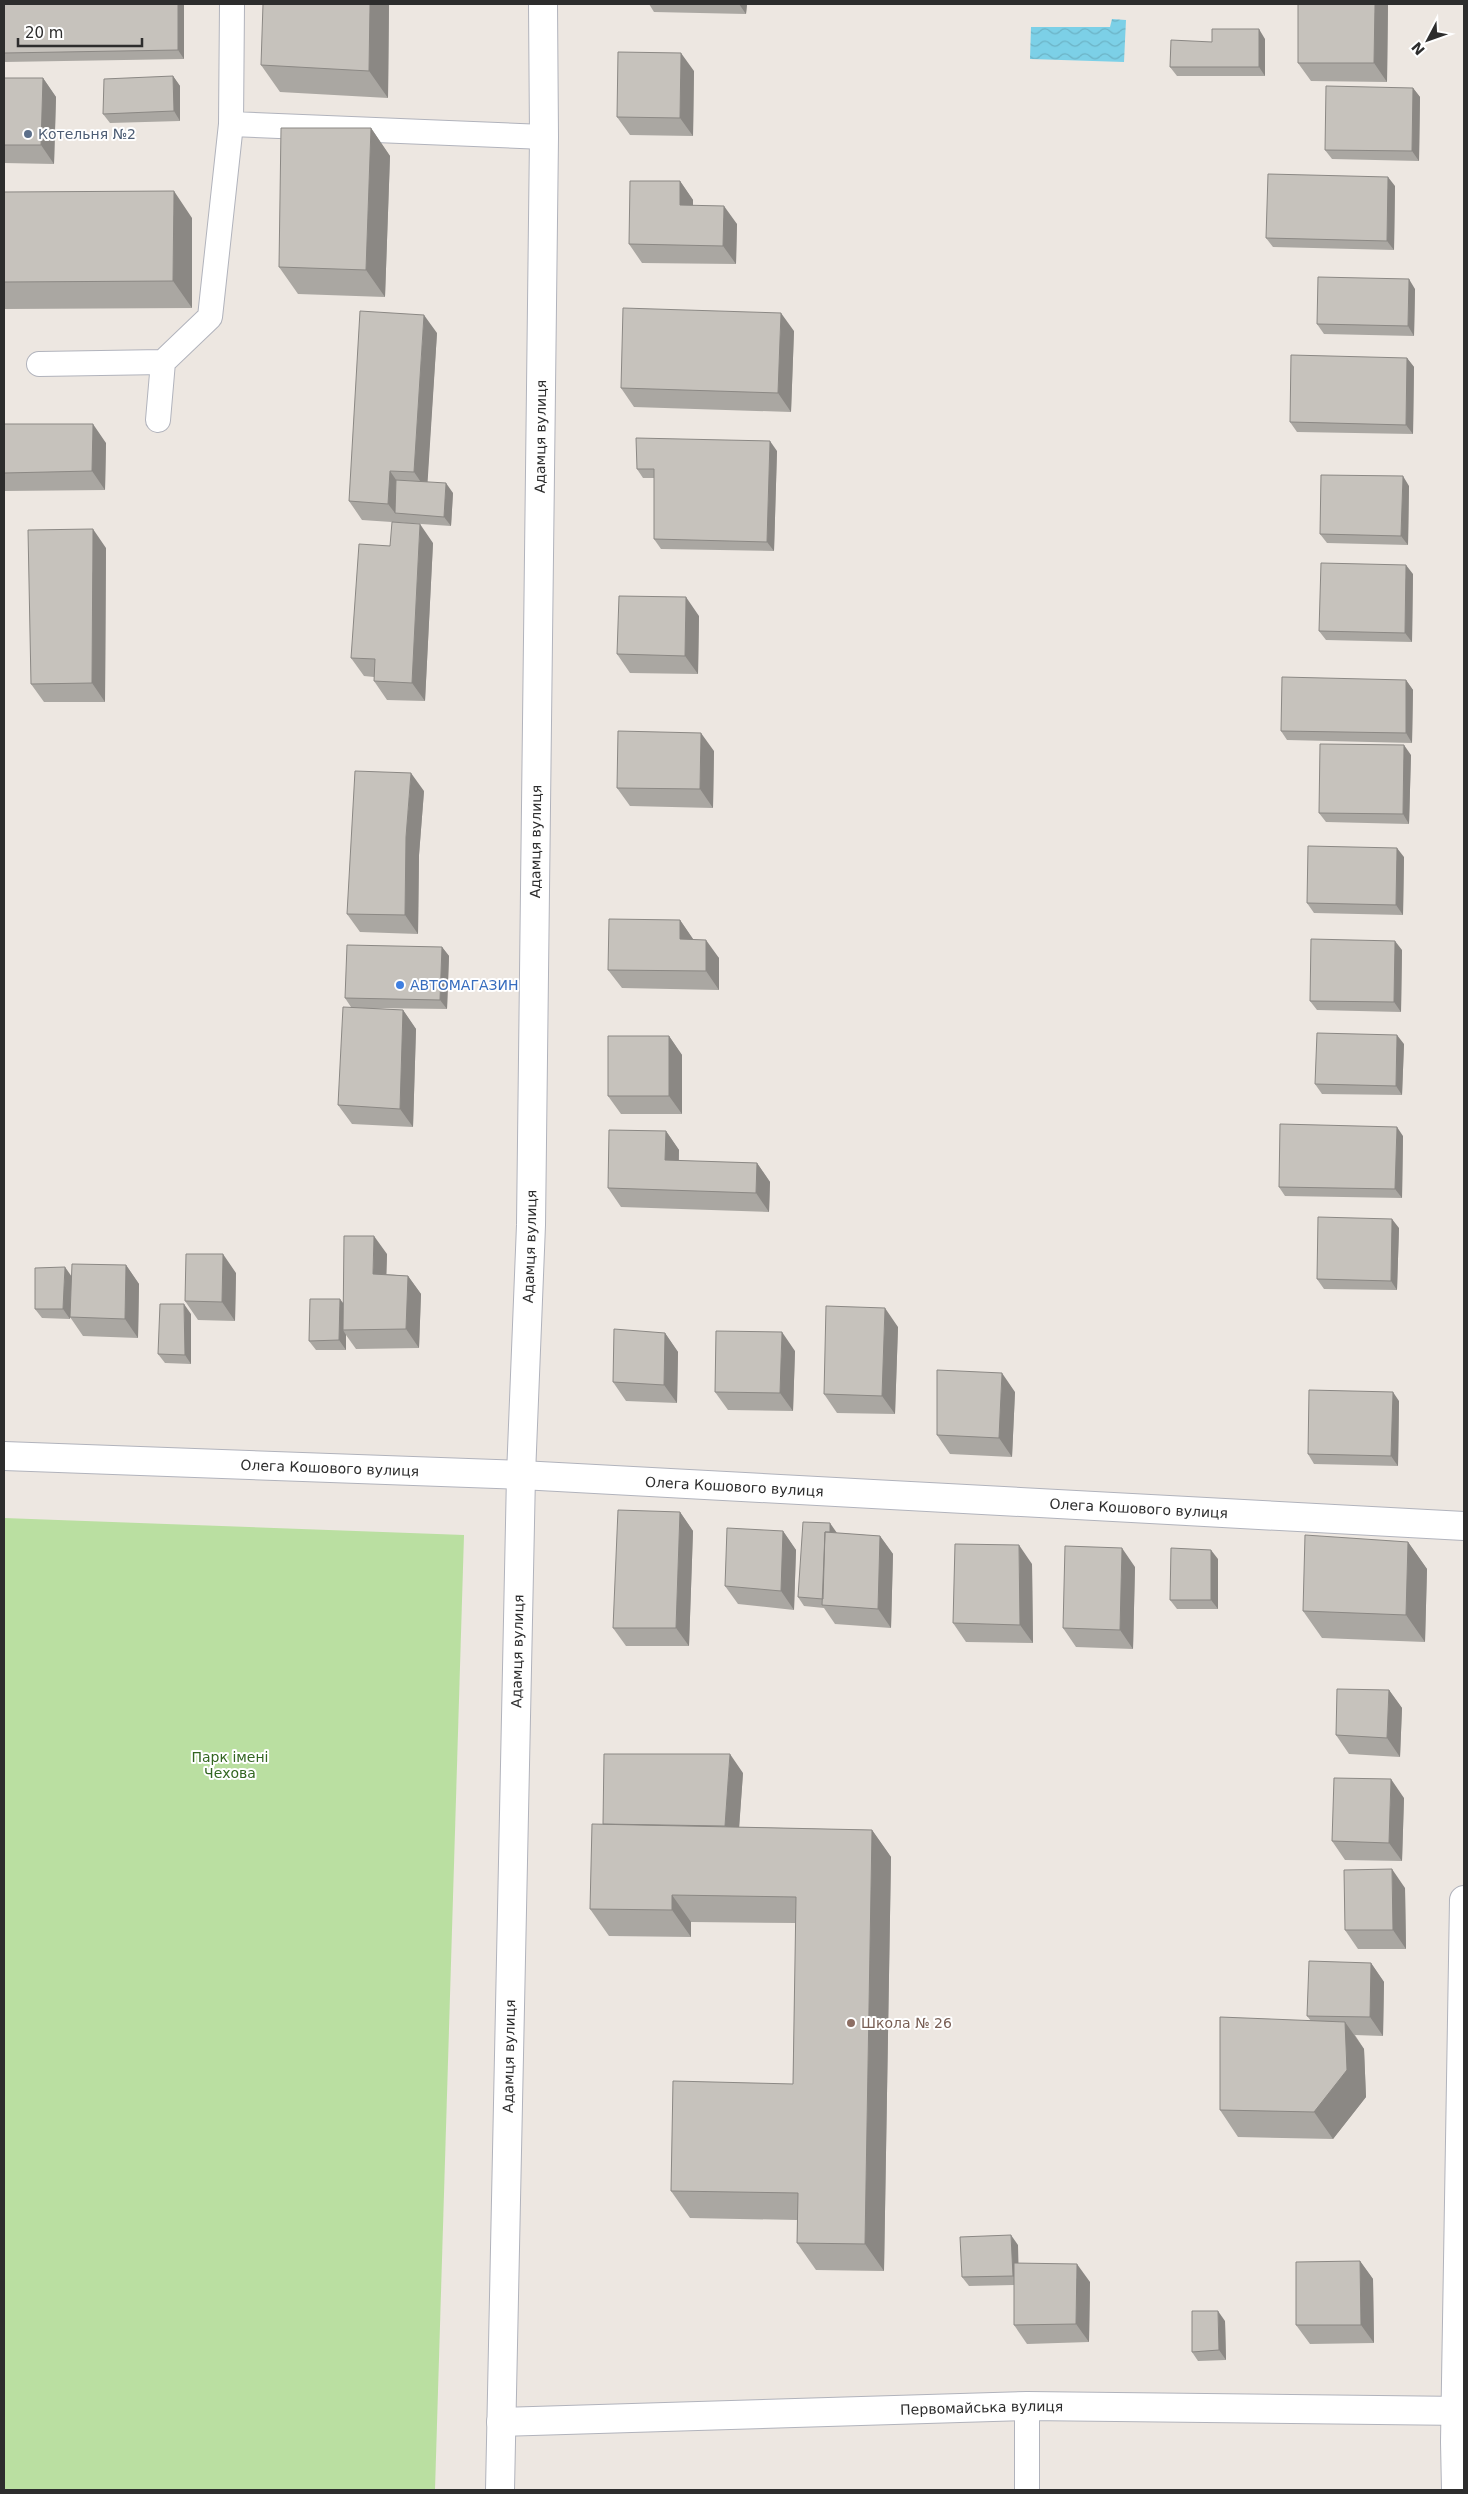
<svg xmlns="http://www.w3.org/2000/svg" width="1468" height="2494" font-family="'DejaVu Sans',sans-serif">
  <defs>
    <pattern id="water-waves" width="16" height="10" patternUnits="userSpaceOnUse" patternTransform="scale(1.25)"><rect width="16" height="10" fill="#7cd0e7"/><path d="M0 5q4-4 8 0t8 0" fill="none" stroke="#6cb3c6"/></pattern>
  </defs>
  <rect width="100%" height="100%" fill="#ede7e1"/>
  <path fill="#badfa1" d="M4,1518L464,1535L435,2490H4Z"/>
  <path fill="url(#water-waves)" d="M1112,19L1126,20L1124,62L1030,59L1031,27H1110Z"/>
  <g fill="none" stroke-linecap="round" stroke-linejoin="round">
    <g stroke="#b1b3bc" stroke-width="26">
      <path id="service" d="M232,4L231,124L544,137
        M39,364L163,362
        M158,420L163,362L210,317L231,124
        M1027,2490V2406"/>
    </g>
    <g stroke="#b1b3bc" stroke-width="30">
      <g id="minor">
        <path id="s1" d="M4,1456L521,1475L1464,1526"/>
        <path id="s2" d="M501,2422L1027,2406L1464,2411"/>
        <path d="M1456,2490L1455,2442L1464,1900"/>
      </g>
    </g>
    <g stroke="#b1b3bc" stroke-width="30">
      <g id="tertiary">
        <path id="s3" d="M500,2490L521,1475L531,1225L544,137L543,4"/>
      </g>
    </g>
    <use href="#service" stroke="#fff" stroke-width="24"/>
    <use href="#minor" stroke="#fff" stroke-width="28"/>
    <use href="#tertiary" stroke="#fff" stroke-width="28"/>
  </g>
  <path fill="#aaa7a2" d="M4,4H184V59L4,62Z
    M389,4L388,98L280,92L261,65Z
    M649,4H747L746,14L654,12Z
    M1388,4L1387,82L1311,81L1298,63Z
    M1265,39V76H1177L1170,67L1212,42Z
    M694,71L693,136L630,135L617,117Z
    M173,76L180,86V121L110,123L103,114Z
    M4,78H43L56,97L54,164L4,163Z
    M1413,88L1420,97L1419,161L1332,159L1325,150Z
    M371,128L390,156L385,297L298,294L279,267Z
    M680,181L693,200V205L737,224L736,264L642,263L629,244Z
    M1395,186L1394,250L1273,247L1266,238Z
    M4,192L192,218V308L4,309Z
    M1415,289L1414,336L1324,334L1317,324Z
    M794,331L791,412L634,407L621,388Z
    M437,333L427,482L453,493L451,526L362,520L349,501Z
    M1407,358L1414,367L1413,434L1297,432L1290,422Z
    M4,424L106,443L105,490L4,491Z
    M777,451L774,551L661,549L654,539V478H643L637,469Z
    M1409,486L1408,545L1327,543L1320,534Z
    M433,543L425,701L387,700L374,681V677L364,676L351,658L390,546Z
    M106,548L105,702H44L31,684Z
    M1413,574L1412,642L1326,640L1319,631Z
    M699,616L698,674L630,673L617,654Z
    M1406,680L1413,690L1412,743L1287,740L1281,731Z
    M714,751L713,808L630,806L617,788Z
    M1411,755L1409,824L1326,822L1319,813Z
    M424,791L419,855L418,934L360,932L347,914Z
    M1404,857L1403,915L1314,913L1307,903Z
    M680,920L693,939L719,958V990L622,988L608,970Z
    M442,947L449,956L447,1009L370,1008L403,1010L416,1029L413,1127L352,1124L338,1105L351,1007L345,998Z
    M1402,950L1401,1012L1317,1010L1310,1001Z
    M669,1036L682,1055V1114H621L608,1096Z
    M1404,1044L1402,1095L1322,1094L1315,1084Z
    M666,1131L679,1150V1161L757,1163L770,1182L769,1212L621,1207L608,1188Z
    M1403,1136L1402,1198L1285,1196L1279,1187Z
    M1399,1228L1397,1290L1324,1289L1317,1279Z
    M387,1254L386,1274L408,1276L421,1294L419,1348L356,1349L346,1335V1350H316L309,1341Z
    M126,1265L139,1284L138,1338L83,1336L70,1317L71,1298L70,1319L42,1318L35,1309L71,1277Z
    M236,1273L235,1321L198,1320L185,1301Z
    M191,1314V1364L165,1363L158,1354Z
    M898,1327L895,1414L837,1413L824,1394Z
    M665,1333L678,1352L677,1403L626,1401L613,1382Z
    M795,1351L793,1411L728,1410L715,1392Z
    M1015,1392L1012,1457L950,1454L937,1435Z
    M1399,1401L1398,1466L1314,1464L1308,1454Z
    M680,1512L693,1531L689,1646H626L613,1628Z
    M783,1531L796,1550L794,1610L738,1604L725,1586Z
    M837,1533L880,1536L893,1554L891,1628L835,1624L824,1608L804,1606L798,1597Z
    M1408,1542L1427,1569L1425,1642L1322,1638L1303,1611Z
    M1218,1559V1609H1177L1170,1600Z
    M1032,1564L1033,1643L966,1642L953,1623Z
    M1135,1567L1133,1649L1076,1647L1063,1628Z
    M1389,1690L1402,1708L1400,1757L1349,1754L1336,1735Z
    M743,1773L739,1827L872,1830L891,1857L884,2271L816,2270L797,2243V2220L690,2218L671,2191L793,2084L796,1923L691,1922V1937L609,1936L590,1909L603,1824Z
    M1404,1798L1402,1861L1345,1860L1332,1841Z
    M1405,1888L1406,1949H1358L1345,1930Z
    M1371,1963L1384,1982L1383,2036L1355,2035L1364,2049L1366,2097L1333,2139L1238,2137L1220,2110L1311,2021L1307,2016Z
    M1018,2245V2263L1090,2282L1089,2342L1027,2344L1014,2325V2285L969,2286L962,2277Z
    M1360,2261L1373,2279L1374,2343L1310,2344L1296,2325Z
    M1225,2321L1226,2360L1198,2361L1192,2352Z"/>
  <path fill="#8b8884" d="M178,4H184V59L178,50Z
    M370,4H389L388,98L369,71Z
    M739,4H747L746,14Z
    M1375,4H1388L1387,82L1374,63Z
    M1259,29L1265,39V76L1259,67Z
    M681,53L694,71L693,136L680,118Z
    M173,76L180,86V121L174,111Z
    M43,78L56,97L54,164L41,145Z
    M1413,88L1420,97L1419,161L1412,151Z
    M371,128L390,156L385,297L366,270Z
    M1388,177L1395,186L1394,250L1387,241Z
    M680,181L693,200V224L680,205Z
    M174,191L192,218V308L173,281Z
    M724,206L737,224L736,264L723,246Z
    M1409,279L1415,289L1414,336L1408,326Z
    M781,313L794,331L791,412L778,393Z
    M424,315L437,333L427,491L414,472Z
    M1407,358L1414,367L1413,434L1406,425Z
    M93,424L106,443L105,490L92,471Z
    M770,441L777,451L774,551L767,542Z
    M390,471L403,490L395,513L388,504Z
    M1403,476L1409,486L1408,545L1401,536Z
    M446,483L453,493L451,526L444,517Z
    M420,524L433,543L425,701L412,683Z
    M93,529L106,548L105,702L92,683Z
    M1406,565L1413,574L1412,642L1405,633Z
    M686,597L699,616L698,674L685,656Z
    M1406,680L1413,690L1412,743L1406,733Z
    M701,733L714,751L713,808L700,789Z
    M1404,745L1411,755L1409,824L1403,814Z
    M411,773L424,791L419,855L418,934L405,915L406,837Z
    M1397,848L1404,857L1403,915L1396,905Z
    M680,920L693,939V957L680,939Z
    M706,940L719,958V990L706,971Z
    M1395,941L1402,950L1401,1012L1394,1002Z
    M442,947L449,956L447,1009L440,1000Z
    M403,1010L416,1029L413,1127L400,1109Z
    M1397,1035L1404,1044L1402,1095L1396,1086Z
    M669,1036L682,1055V1114L669,1096Z
    M1397,1127L1403,1136L1402,1198L1395,1189Z
    M666,1131L679,1150L678,1179L665,1160Z
    M757,1163L770,1182L769,1212L756,1193Z
    M1392,1219L1399,1228L1397,1290L1391,1281Z
    M374,1236L387,1254L386,1292L373,1274Z
    M223,1254L236,1273L235,1321L222,1302Z
    M126,1265L139,1284L138,1338L125,1319Z
    M65,1267L72,1277L70,1319L63,1309Z
    M408,1276L421,1294L419,1348L406,1329Z
    M340,1299L347,1308L343,1330L346,1335V1350L339,1340Z
    M184,1304L191,1314V1364L185,1355Z
    M885,1308L898,1327L895,1414L882,1396Z
    M782,1332L795,1351L793,1411L780,1393Z
    M665,1333L678,1352L677,1403L664,1385Z
    M1002,1373L1015,1392L1012,1457L999,1438Z
    M1393,1392L1399,1401L1398,1466L1391,1456Z
    M680,1512L693,1531L689,1646L676,1628Z
    M830,1523L837,1533L825,1599Z
    M783,1531L796,1550L794,1610L781,1591Z
    M880,1536L893,1554L891,1628L878,1609Z
    M1408,1542L1427,1569L1425,1642L1406,1615Z
    M1019,1545L1032,1564L1033,1643L1020,1625Z
    M1122,1548L1135,1567L1133,1649L1120,1630Z
    M1211,1550L1218,1559V1609L1211,1600Z
    M1389,1690L1402,1708L1400,1757L1387,1738Z
    M730,1754L743,1773L738,1844L725,1826Z
    M1391,1779L1404,1798L1402,1861L1389,1843Z
    M872,1830L891,1857L884,2271L865,2244Z
    M1392,1869L1405,1888L1406,1949L1393,1930Z
    M672,1895L691,1922V1937L672,1910Z
    M1371,1963L1384,1982L1383,2036L1370,2017Z
    M1345,2022L1364,2049L1366,2097L1333,2139L1314,2112Z
    M1011,2235L1018,2245L1019,2285L1013,2276Z
    M1360,2261L1373,2279L1374,2343L1361,2325Z
    M1077,2264L1090,2282L1089,2342L1076,2324Z
    M1218,2311L1225,2321L1226,2360L1219,2350Z"/>
  <path fill="#c6c2bc" stroke="#8b8884" d="M4,4H178V50L4,53Z
    M263,4H370L369,71L261,65Z
    M1298,4H1375L1374,63H1298Z
    M1212,29H1259V67H1170L1171,40L1212,42Z
    M618,52L681,53L680,118L617,117Z
    M173,76L174,111L103,114L104,79Z
    M4,78H43L41,145H4Z
    M1326,86L1413,88L1412,151L1325,150Z
    M281,128H371L366,270L279,267Z
    M1268,174L1388,177L1387,241L1266,238Z
    M630,181H680V205L724,206L723,246L629,244Z
    M174,191L173,281L4,282V192Z
    M1318,277L1409,279L1408,326L1317,324Z
    M623,308L781,313L778,393L621,388Z
    M360,311L424,315L414,472L390,471L388,504L349,501Z
    M1291,355L1407,358L1406,425L1290,422Z
    M4,424H93L92,471L4,473Z
    M636,438L770,441L767,542L654,539V469H637Z
    M1321,475L1403,476L1401,536L1320,534Z
    M396,480L446,483L444,517L395,513Z
    M392,522L420,524L412,683L374,681L375,659L351,658L359,544L390,546Z
    M93,529L92,683L31,684L28,530Z
    M1321,563L1406,565L1405,633L1319,631Z
    M619,596L686,597L685,656L617,654Z
    M1282,677L1406,680V733L1281,731Z
    M618,731L701,733L700,789L617,788Z
    M1320,744L1404,745L1403,814L1319,813Z
    M355,771L411,773L406,837L405,915L347,914Z
    M1308,846L1397,848L1396,905L1307,903Z
    M609,919L680,920V939L706,940V971L608,970Z
    M1311,939L1395,941L1394,1002L1310,1001Z
    M347,945L442,947L440,1000L345,998Z
    M343,1007L403,1010L400,1109L338,1105Z
    M1317,1033L1397,1035L1396,1086L1315,1084Z
    M608,1036H669V1096H608Z
    M1280,1124L1397,1127L1395,1189L1279,1187Z
    M609,1130L666,1131L665,1160L757,1163L756,1193L608,1188Z
    M1318,1217L1392,1219L1391,1281L1317,1279Z
    M344,1236H374L373,1274L408,1276L406,1329L343,1330Z
    M186,1254H223L222,1302L185,1301Z
    M72,1264L126,1265L125,1319L70,1317Z
    M65,1267L63,1309H35V1268Z
    M310,1299H340L339,1340L309,1341Z
    M160,1304H184L185,1355L158,1354Z
    M826,1306L885,1308L882,1396L824,1394Z
    M614,1329L665,1333L664,1385L613,1382Z
    M716,1331L782,1332L780,1393L715,1392Z
    M937,1370L1002,1373L999,1438L937,1435Z
    M1309,1390L1393,1392L1391,1456L1308,1454Z
    M618,1510L680,1512L676,1628H613Z
    M803,1522L830,1523V1532H825L823,1599L798,1597Z
    M727,1528L783,1531L781,1591L725,1586Z
    M825,1532L880,1536L878,1609L822,1605Z
    M1305,1535L1408,1542L1406,1615L1303,1611Z
    M955,1544L1019,1545L1020,1625L953,1623Z
    M1065,1546L1122,1548L1120,1630L1063,1628Z
    M1171,1548L1211,1550V1600H1170Z
    M1337,1689L1389,1690L1387,1738L1336,1735Z
    M604,1754H730L725,1826L603,1824Z
    M1334,1778L1391,1779L1389,1843L1332,1841Z
    M592,1824L872,1830L865,2244L797,2243L798,2193L671,2191L673,2081L793,2084L796,1897L672,1895V1910L590,1909Z
    M1392,1869L1393,1930H1345L1344,1870Z
    M1309,1961L1371,1963L1370,2017L1307,2016Z
    M1220,2017L1345,2022L1347,2070L1314,2112L1220,2110Z
    M1011,2235L1013,2276L962,2277L960,2237Z
    M1360,2261L1361,2325H1296V2262Z
    M1014,2263L1077,2264L1076,2324L1014,2325Z
    M1192,2311H1218L1219,2350L1192,2352Z"/>
  <circle fill="#5c6f8a" stroke="#fff" stroke-width="2" cx="28" cy="134" r="5"/>
  <circle fill="#3f7fe0" stroke="#fff" stroke-width="2" cx="400" cy="985" r="5"/>
  <circle fill="#8d6e63" stroke="#fff" stroke-width="2" cx="851" cy="2023" r="5"/>
  <g text-anchor="middle" dominant-baseline="central" stroke-width="4" stroke-linejoin="round" paint-order="stroke">
    <g font-size="14" fill="#4e5e75" stroke="#fff" text-anchor="start">
      <text x="38" y="134">Котельня №2</text>
    </g>
    <g font-size="14" fill="#2d2d2d" stroke="#fff">
      <text stroke="none"><textPath href="#s3" startOffset="2054">Адамця вулиця</textPath></text>
      <text stroke="none"><textPath href="#s3" startOffset="1649">Адамця вулиця</textPath></text>
      <text stroke="none"><textPath href="#s3" startOffset="1244">Адамця вулиця</textPath></text>
      <text stroke="none"><textPath href="#s1" startOffset="326">Олега Кошового вулиця</textPath></text>
      <text stroke="none"><textPath href="#s1" startOffset="731">Олега Кошового вулиця</textPath></text>
      <text stroke="none"><textPath href="#s1" startOffset="1136">Олега Кошового вулиця</textPath></text>
      <text stroke="none"><textPath href="#s3" startOffset="839">Адамця вулиця</textPath></text>
      <text stroke="none"><textPath href="#s3" startOffset="434">Адамця вулиця</textPath></text>
      <text stroke="none"><textPath href="#s2" startOffset="481">Первомайська вулиця</textPath></text>
    </g>
    <g font-size="14" fill="#366cbe" stroke="#fff" text-anchor="start">
      <text x="410" y="985">АВТОМАГАЗИН</text>
    </g>
    <g font-size="14" fill="#336621" stroke="#fff">
      <text x="230" y="1757">Парк імені<tspan x="230" dy="16">Чехова</tspan></text>
    </g>
    <g font-size="14" fill="#785e54" stroke="#fff" text-anchor="start">
      <text x="861" y="2023">Школа № 26</text>
    </g>
  </g>
  <rect width="1468" height="2494" fill="none" stroke="#2d2d2d" stroke-width="10"/>
  <g transform="translate(1428 40) rotate(229)" stroke="#ffffff" stroke-width="4" paint-order="stroke">
  <path d="M0-4L9 19L0 12L-9 19Z" fill="#2d2d2d"/>
  <text y="-8" font-size="14" font-weight="bold" text-anchor="middle" fill="#2d2d2d">N</text>
  </g>
  <path d="M18 38v8h124v-8" fill="none" stroke="#2d2d2d" stroke-width="2.5"/>
  <text x="25" y="38" font-size="15" fill="#2d2d2d" stroke="#ffffff" stroke-width="4" paint-order="stroke">20 m</text>
</svg>
